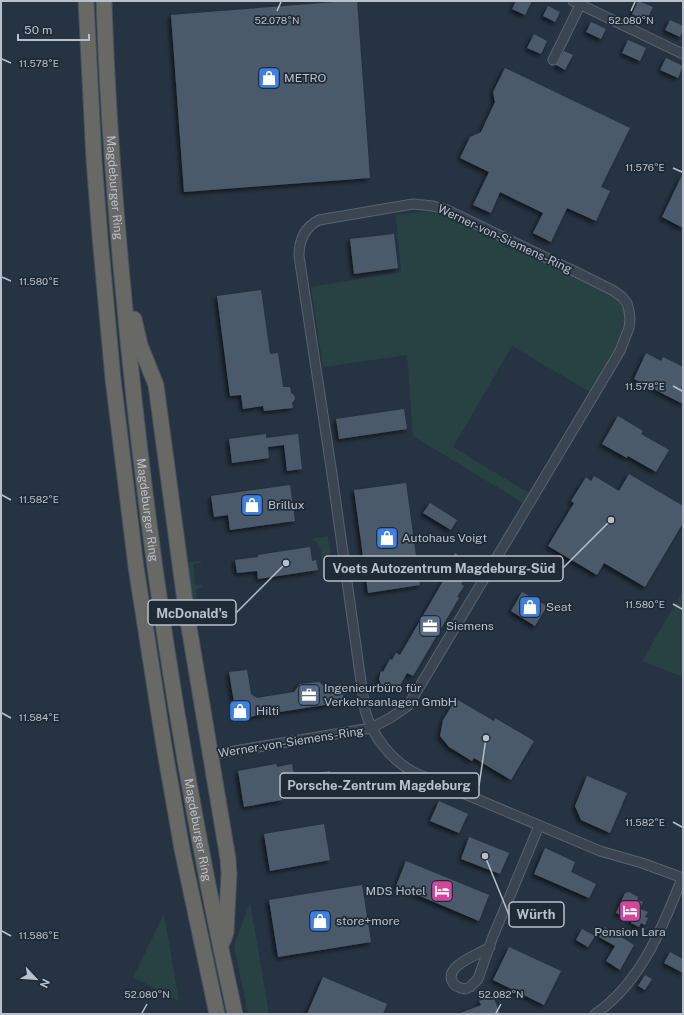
<svg xmlns="http://www.w3.org/2000/svg" width="684" height="1015" font-family="'Public Sans',sans-serif">
  <defs>
    <filter id="shadow"><feDropShadow dx="-2.5" dy="2.5" stdDeviation="2" flood-color="#0009"/></filter>
  </defs>
  <rect width="100%" height="100%" fill="#263342"/>
  <path fill="#284143" d="M431,211L453,219L610,294C614,297 619,300 621,304C636,329 603,372 590,392L512,346L453,447L529,493L523,503L413,436L407,355L323,367L311,287L401,272L396,215Z
    M328,536L333,570L330,575L324,577L320,547L318,543L311,539Z
    M201,561V563L193,564L195,585L203,584V587L196,589L197,602L206,601V605L194,607L191,606L185,563Z
    M683,591V677L642,661Z
    M250,902L269,1014H248L234,946Z
    M164,914L179,1001L133,977Z"/>
  <path fill="#4c5a6b" filter="url(#shadow)" d="M348,1H357L370,178L184,192L171,15Z
    M516,1H532L525,15L512,9Z
    M638,1L653,7L646,21L632,14Z
    M548,6L560,12L555,22L543,16Z
    M670,20L683,26V30L680,37L665,30Z
    M591,22L606,29L601,39L586,32Z
    M534,34L547,41L541,54L527,48Z
    M628,40L646,48L640,61L622,53Z
    M564,51L573,55L565,70L556,65Z
    M666,58L683,66L678,78L660,70Z
    M505,68L630,128L601,187L610,191L596,221L567,208L551,242L533,233L543,213L500,192L491,213L473,205L489,172L460,158L470,137L481,132L495,102L493,92Z
    M683,173V228L662,217Z
    M394,234L398,268L354,274L350,239Z
    M261,290L270,354L278,353L283,387H290L291,393L294,395L295,399L292,403L293,408L264,411L263,406L243,409L241,395L230,396L217,296Z
    M646,353L661,361L663,357L683,367V404L634,379Z
    M404,409L407,429L339,439L336,419Z
    M618,416L643,431L641,434L669,450L656,472L628,456L627,458L602,444Z
    M266,434V438L298,434L302,469L287,471L284,445L268,447L269,458L232,463L229,439Z
    M629,474L683,506V523L645,587L604,563L597,575L548,546L574,503L571,501L586,477L591,481L594,476L619,491Z
    M406,483L420,585L368,593L354,490Z
    M290,485L295,521L230,530L228,515L214,517L211,496Z
    M430,503L457,520L451,530L423,513Z
    M310,547L312,561L316,560L318,570L258,579L257,571L237,573L235,560L258,557V555Z
    M455,553L473,564L461,584L464,586L457,597L459,598L413,676L407,673L397,691L387,685L385,688L381,685L379,679L381,671L383,672L390,659L392,660L396,653L400,655L446,576L443,574Z
    M522,592L547,606L535,626L511,611Z
    M247,670L251,694L257,698L294,692L300,684L319,682L325,687L341,684L344,702L248,717H243L236,712L235,708L229,672Z
    M456,699L494,721L495,718L534,741L511,780L474,758L472,761L449,747L440,736L443,720Z
    M276,764L277,767L292,764L297,791L281,794L282,800L244,807L238,771Z
    M330,771L333,792L318,795L314,773Z
    M389,773L391,782L350,790L359,778Z
    M587,776L627,793L610,833L581,820L575,806Z
    M439,801L468,814L459,833L430,821Z
    M324,824L330,860L270,871L264,834Z
    M469,837L509,853L500,874L461,859Z
    M545,848L575,862L571,872L596,884L589,898L534,874Z
    M406,861L489,895L479,921L396,886Z
    M362,885L371,942L278,957L269,900Z
    M629,892L638,897L637,900L643,902L640,909L648,912L645,917L648,918L645,925L641,923L639,927L631,923L632,920L616,913L625,893Z
    M605,927L634,945L620,970L606,961L615,946L599,937Z
    M582,929L595,936L588,947L576,940Z
    M509,947L561,971L544,1005L493,980Z
    M670,952L683,959V973L664,963Z
    M645,975L652,979L645,990L638,986Z
    M323,977L387,1004L383,1014H307Z
    M493,996L500,1014H458L481,1005L479,1001Z"/>
  <g fill="none" stroke-linecap="round" stroke-linejoin="round">
    <g stroke="#59636f" stroke-width="11">
      <path id="minor" d="M573,1L683,54
        M553,60L582,1
        M210,755L371,728L390,718L408,706L607,373L620,351L629,328L630,319L629,311L627,303L622,297L614,291L578,273L447,210L433,206L413,204L319,220C305,227 299,240 299,256L332,474L365,710C372,736 391,760 415,773L600,851L642,863L683,878
        M490,947C480,954 445,965 452,981C454,986 459,988 465,989L470,987L478,979L492,939L539,826
        M595,1014C640,984 663,927 682,878"/>
    </g>
    <g stroke="#45505c" stroke-width="17">
      <g id="trunk">
        <path d="M86,1L94,160L100,237L113,379L136,567L164,746L182,849L217,1014"/>
        <path id="s1" d="M104,1C107,97 114,193 123,288C145,532 182,774 235,1014"/>
        <path d="M134,319L140,345L156,385L186,609L228,859L229,874L226,932L223,941"/>
      </g>
    </g>
    <use href="#minor" stroke="#3b4552" stroke-width="9"/>
    <use href="#trunk" stroke="#686865" stroke-width="15"/>
  </g>
  <path fill="none" stroke="#b8c0cc" stroke-width="1.5" d="M277,11L281,2M631,11L635,2M2,59L11,63M673,168L682,172M2,277L11,281M673,386L682,391M2,495L11,500M673,604L682,609M2,713L11,718M673,822L682,827M2,931L11,936M142,1013L147,1004M496,1013L501,1004"/>
  <defs>
    <g id="shop-square" transform="scale(1.15)"><rect x="-9" y="-9" width="18" height="18" rx="4" fill="#3f7fe0" stroke="#1f2a37"/><path d="M-5-2.5h2.3a2.7 3.5 0 0 1 5.4 0H5L5.5 6h-11ZM-1.5-2.5h3a1.5 2.3 0 0 0-3 0Z" fill="#fff"/></g>
    <g id="office-square" transform="scale(1.15)"><rect x="-9" y="-9" width="18" height="18" rx="4" fill="#5c6f8a" stroke="#1f2a37"/><path d="M-6-3h4V-5.5h4V-3h4V5H-6ZM-1-4.5V-3h2v-1.5ZM-6 0V1H6V0Z" fill="#fff"/></g>
    <g id="hotel-square" transform="scale(1.15)"><rect x="-9" y="-9" width="18" height="18" rx="4" fill="#d1479c" stroke="#1f2a37"/><path d="M-6-4.5h1.5V1H6V5H4.5V3h-9V5H-6ZM-4 0a1.8 1.8 0 1 1 3.6 0ZM.5 0V-2.5h3Q6-2.5 6 0Z" fill="#fff"/></g>
  </defs>
  <g fill-rule="evenodd">
    <use href="#shop-square" x="269" y="78"/>
    <use href="#shop-square" x="252" y="505"/>
    <use href="#shop-square" x="387" y="538"/>
    <use href="#shop-square" x="530" y="607"/>
    <use href="#office-square" x="430" y="626"/>
    <use href="#office-square" x="309" y="695"/>
    <use href="#shop-square" x="240" y="711"/>
    <use href="#hotel-square" x="442" y="891"/>
    <use href="#hotel-square" x="630" y="911"/>
    <use href="#shop-square" x="320" y="921"/>
  </g>
  <g text-anchor="middle" dominant-baseline="central" stroke-width="3.5" stroke-linejoin="round" paint-order="stroke">
    <g font-size="12" fill="#b8c0cc" stroke="#1f2a37" text-anchor="start">
      <text x="284" y="78">METRO</text>
      <text x="268" y="505">Brillux</text>
      <text x="402" y="538">Autohaus Voigt</text>
      <text x="546" y="607">Seat</text>
      <text x="446" y="626">Siemens</text>
      <text x="324" y="688">Ingenieurbüro für<tspan x="324" dy="14">Verkehrsanlagen GmbH</tspan></text>
      <text x="256" y="711">Hilti</text>
      <text x="426" y="891" text-anchor="end">MDS Hotel</text>
      <text x="336" y="921">store+more</text>
      <text x="630" y="932" text-anchor="middle">Pension Lara</text>
    </g>
    <g font-size="12" fill="#b8c0cc" stroke="#1f2a37">
      <text stroke="none"><textPath href="#s1" startOffset="187">Magdeburger Ring</textPath></text>
      <text transform="translate(505 239) rotate(25)">Werner-von-Siemens-Ring</text>
      <text stroke="none"><textPath href="#s1" startOffset="511">Magdeburger Ring</textPath></text>
      <text transform="translate(291 742) rotate(-9)">Werner-von-Siemens-Ring</text>
      <text stroke="none"><textPath href="#s1" startOffset="835">Magdeburger Ring</textPath></text>
    </g>
  </g>
  <g font-size="10" text-anchor="middle" fill="#b8c0cc" stroke="#1f2a37" stroke-width="3.5" stroke-linejoin="round" paint-order="stroke">
    <text x="277" y="24">52.078°N</text>
    <text x="631" y="24">52.080°N</text>
    <text x="39" y="67">11.578°E</text>
    <text x="645" y="171">11.576°E</text>
    <text x="39" y="285">11.580°E</text>
    <text x="645" y="390">11.578°E</text>
    <text x="39" y="503">11.582°E</text>
    <text x="645" y="608">11.580°E</text>
    <text x="39" y="721">11.584°E</text>
    <text x="645" y="826">11.582°E</text>
    <text x="39" y="939">11.586°E</text>
    <text x="147" y="998">52.080°N</text>
    <text x="501" y="998">52.082°N</text>
  </g>
  <path fill="none" stroke="#b8c0cc" stroke-width="1.5" d="M611 520L563 568M286 563L236 613M486 738L479 786M485 856L509 915"/>
  <g fill="#b8c0cc" stroke="#1f2a37" stroke-width="1.5">
    <circle cx="611" cy="520" r="4"/>
    <circle cx="286" cy="563" r="4"/>
    <circle cx="486" cy="738" r="4"/>
    <circle cx="485" cy="856" r="4"/>
  </g>
  <g fill="#1f2a37" stroke="#b8c0cc" stroke-width="1.5">
    <rect x="324" y="556" width="239" height="25" rx="4"/>
    <rect x="148" y="600" width="88" height="25" rx="4"/>
    <rect x="280" y="773" width="199" height="25" rx="4"/>
    <rect x="509" y="902" width="55" height="25" rx="4"/>
  </g>
  <g font-size="13" text-anchor="middle" font-weight="bold" fill="#b8c0cc">
    <text x="444" y="573">Voets Autozentrum Magdeburg-Süd</text>
    <text x="192" y="618">McDonald's</text>
    <text x="379" y="790">Porsche-Zentrum Magdeburg</text>
    <text x="536" y="919">Würth</text>
  </g>
  <rect width="684" height="1015" fill="none" stroke="#b8c0cc" stroke-width="4"/>
  <g transform="translate(36 979) rotate(116)" stroke="#1f2a37" stroke-width="3" paint-order="stroke">
  <path d="M0-3L7 15L0 10L-7 15Z" fill="#b8c0cc"/>
  <text y="-6" font-size="11" font-weight="bold" text-anchor="middle" fill="#b8c0cc">N</text>
  </g>
  <path d="M18 34v6h71v-6" fill="none" stroke="#b8c0cc" stroke-width="2"/>
  <text x="24" y="34" font-size="12" fill="#b8c0cc" stroke="#1f2a37" stroke-width="3" paint-order="stroke">50 m</text>
</svg>
